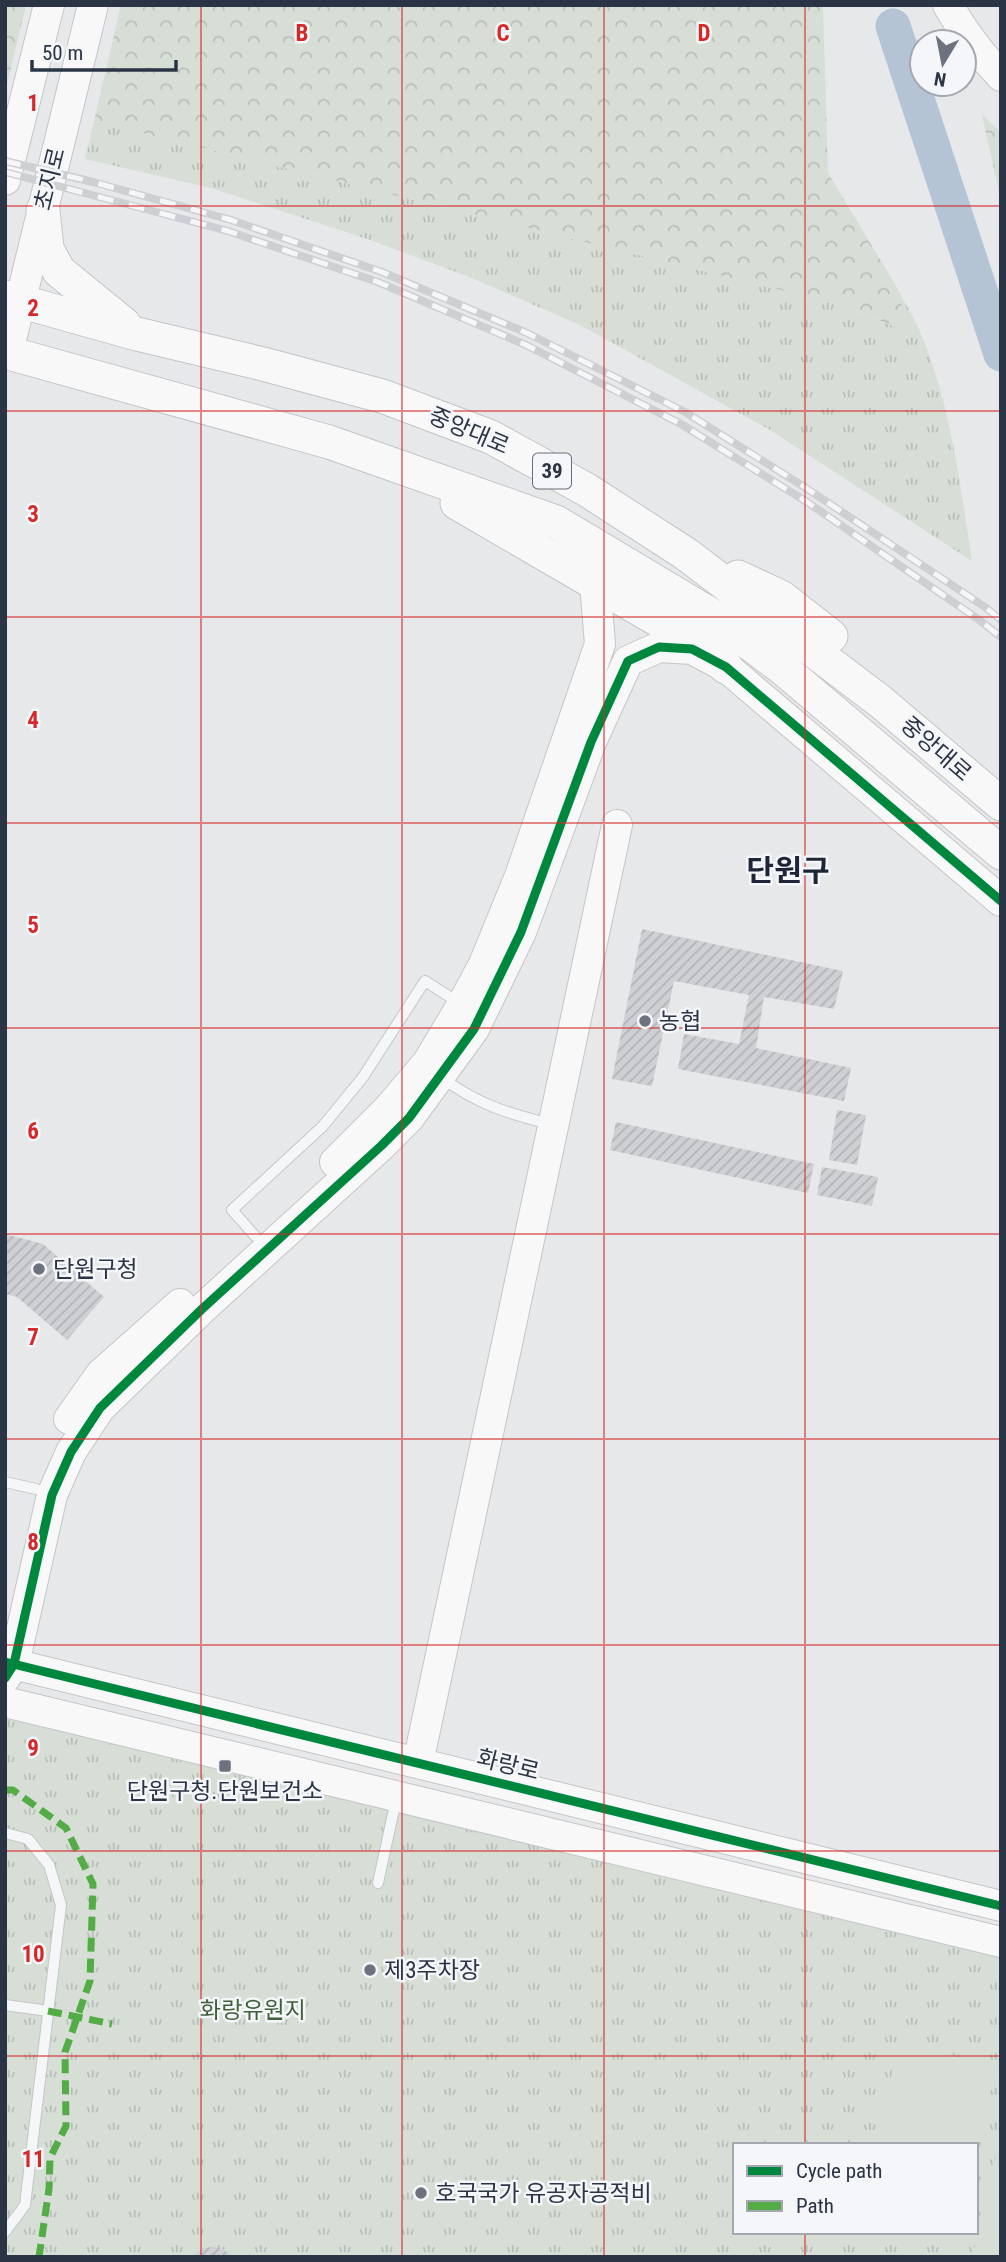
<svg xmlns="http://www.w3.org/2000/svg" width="1006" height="2262" font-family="'Roboto Condensed','Noto Sans KR',sans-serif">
  <defs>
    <pattern id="grass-tufts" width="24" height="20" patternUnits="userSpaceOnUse" patternTransform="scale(1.75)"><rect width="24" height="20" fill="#d6ded6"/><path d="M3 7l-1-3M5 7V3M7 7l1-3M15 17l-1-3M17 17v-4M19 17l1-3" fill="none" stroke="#b8bfb9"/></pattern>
    <pattern id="forest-crowns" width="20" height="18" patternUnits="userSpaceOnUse" patternTransform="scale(1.75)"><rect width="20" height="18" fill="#d6ded6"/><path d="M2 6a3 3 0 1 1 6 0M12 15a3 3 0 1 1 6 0" fill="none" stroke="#b8bfb9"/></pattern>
    <pattern id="building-hatch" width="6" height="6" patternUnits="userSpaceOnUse" patternTransform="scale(1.75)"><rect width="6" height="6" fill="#ced0d3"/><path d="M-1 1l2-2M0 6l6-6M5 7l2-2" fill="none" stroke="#b1b3b6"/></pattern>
  </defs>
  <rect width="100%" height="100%" fill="#e6e8ea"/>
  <path fill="url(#grass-tufts)" fill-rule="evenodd" d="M94,121L829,302L899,328L902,306L896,286C904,302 914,317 921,334C951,406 960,484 972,561L770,430L580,325L472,278L373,241L211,188L85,159Z
    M5,1695L1001,1942V2257H5ZM735,2145H976V2232H735Z"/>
  <path fill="url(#forest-crowns)" d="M5,5H26L5,93Z
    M121,5L823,6L828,173L896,286L902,306L900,328L829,302L94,121Z
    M982,115L1001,132V201Z"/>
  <path fill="#d6ded6" d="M899,2043L997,2066L976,2154V2145H875Z
    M1001,2136V2257H972Z"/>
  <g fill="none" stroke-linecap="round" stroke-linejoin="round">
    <path stroke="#b4c4d5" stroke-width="35" d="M893,26L1001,354"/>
  </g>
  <path fill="url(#building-hatch)" d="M642,929L843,971L834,1009L764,997L756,1048L851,1068L844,1101L678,1069L684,1034L739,1044L749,995L674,981L652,1086L612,1079Z
    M837,1110L866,1115L857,1165L829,1160Z
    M616,1122L814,1164L808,1193L610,1150Z
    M822,1167L878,1177L872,1206L817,1195Z
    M5,1234L43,1244L104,1297L67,1340L17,1297L5,1294Z
    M213,2247L223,2249L233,2257H191L203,2248Z"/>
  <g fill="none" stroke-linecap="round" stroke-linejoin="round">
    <g stroke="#c4c6c8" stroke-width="12">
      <path id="lane" d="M441,1077C477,1104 506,1113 550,1124
        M255,1236L232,1210L323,1126L363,1077L425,981L461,1004
        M5,1482L36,1489
        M5,1833L28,1839L49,1865L61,1905L25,2205L5,2232
        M378,1883L396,1800
        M5,2005L48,2011"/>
    </g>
    <g stroke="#c4c6c8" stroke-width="32">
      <path id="secondary" d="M948,5C963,32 980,54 1001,76
        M5,180L49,5
        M8,352L93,5
        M335,1162L389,1108L428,1062L462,1005L484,964L520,876L600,644L595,583
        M69,1419L101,1374L180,1304
        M5,1662L1001,1906
        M5,1678L14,1664L52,1495L71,1452L100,1408L202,1309L381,1146L409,1118L474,1029L521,932L591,742L628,661L659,647L692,649L726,667L1001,901
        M5,1702L1001,1942
        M418,1763L617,825"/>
    </g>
    <g stroke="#c2c5c8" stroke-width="35">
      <path id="primary" d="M43,210L47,249L59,271L124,324
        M5,297L137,334L263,364L382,396L491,437L587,490L686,554L881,702L1001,804
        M5,352L329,442L556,522L713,616L781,667L1001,853
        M457,503L696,642L726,667
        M738,577L781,597L831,636"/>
    </g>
    <use href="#lane" stroke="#f5f6f7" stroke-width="10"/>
    <use href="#secondary" stroke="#f8f8f8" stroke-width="30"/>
    <use href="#primary" stroke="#f8f8f8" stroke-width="33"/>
    <g stroke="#cecfd2" stroke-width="8">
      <path id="rail" d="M5,161L93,182L231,220L382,272L527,333L685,412L806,488L985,607L1001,620
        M5,172L228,231L378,282L526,345L681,424L807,502L978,619L1001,637"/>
    </g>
    <use href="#rail" stroke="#f4f6f9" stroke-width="5" stroke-dasharray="16" stroke-linecap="butt"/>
    <path stroke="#54ac47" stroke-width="7" stroke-dasharray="14 7" stroke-linecap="butt" d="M5,1790H13L66,1828L93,1884L90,1981L65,2052L66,2126L50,2158L49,2189L39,2257
      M48,2011L112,2024"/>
    <g stroke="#f4f6f9" stroke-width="13">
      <path id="cycleway" d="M5,1662L1001,1906
        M5,1678L14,1664L52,1495L71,1452L100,1408L202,1309L381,1146L409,1118L474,1029L521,932L591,742L628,661L659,647L692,649L726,667L1001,901"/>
    </g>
    <use href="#cycleway" stroke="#00873e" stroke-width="9"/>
  </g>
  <path fill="none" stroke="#d62828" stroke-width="2" stroke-opacity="0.55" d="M201,5V2257M402,5V2257M604,5V2257M805,5V2145M5,206H1001M5,411H1001M5,617H1001M5,823H1001M5,1028H1001M5,1234H1001M5,1439H1001M5,1645H1001M5,1851H1001M5,2056H1001M805,2232V2257"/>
  <g fill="#6c737f" stroke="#f4f6f9" stroke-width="2.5">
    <circle cx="645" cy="1021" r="7"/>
    <circle cx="39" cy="1269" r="7"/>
    <rect x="218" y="1759" width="14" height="14" rx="3.5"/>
    <circle cx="370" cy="1970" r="7"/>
    <circle cx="421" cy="2193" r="7"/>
  </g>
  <g text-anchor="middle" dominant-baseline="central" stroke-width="5" stroke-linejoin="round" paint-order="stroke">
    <rect fill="#f4f6f9" stroke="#676e7b" stroke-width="2" x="533" y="453.5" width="38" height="35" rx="5"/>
    <g font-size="21" font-weight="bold" fill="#2b3445">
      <text x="552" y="471">39</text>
    </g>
    <g font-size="23" fill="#2b3445" stroke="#f4f6f9">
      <text transform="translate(50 179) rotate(-76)">초지로</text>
      <text transform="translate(469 431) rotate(23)">중앙대로</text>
      <text transform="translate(936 749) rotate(41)">중앙대로</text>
      <text transform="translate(508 1765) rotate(14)">화랑로</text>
    </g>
    <g font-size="23" fill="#2b3445" stroke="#f4f6f9" text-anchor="start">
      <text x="659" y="1021">농협</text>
      <text x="53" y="1269">단원구청</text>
      <text x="225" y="1791" text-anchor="middle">단원구청.단원보건소</text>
      <text x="384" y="1970">제3주차장</text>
      <text x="435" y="2193">호국국가 유공자공적비</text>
    </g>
    <g font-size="23" fill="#3f6138" stroke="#f4f6f9">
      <text x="253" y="2010">화랑유원지</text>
    </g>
    <g font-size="30" font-weight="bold" fill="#1d2536" stroke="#f4f6f9">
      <text x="788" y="870">단원구</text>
    </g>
  </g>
  <g font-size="23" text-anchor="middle" font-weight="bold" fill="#d62828" stroke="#f4f6f9" stroke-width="5" stroke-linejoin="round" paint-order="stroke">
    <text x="302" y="41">B</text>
    <text x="503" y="41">C</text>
    <text x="704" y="41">D</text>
    <text x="33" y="111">1</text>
    <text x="33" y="316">2</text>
    <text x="33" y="522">3</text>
    <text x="33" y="728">4</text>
    <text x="33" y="933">5</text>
    <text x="33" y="1139">6</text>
    <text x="33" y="1345">7</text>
    <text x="33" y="1550">8</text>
    <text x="33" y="1756">9</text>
    <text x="33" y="1962">10</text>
    <text x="33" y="2167">11</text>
  </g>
  <rect width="1006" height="2262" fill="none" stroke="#2b3445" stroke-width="14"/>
  <rect x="733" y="2143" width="245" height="91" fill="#f4f6f9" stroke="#a4a8b1" stroke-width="2"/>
  <rect x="747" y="2166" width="35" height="10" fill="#00873e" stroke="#a4a8b1" stroke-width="2"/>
  <text x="796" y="2178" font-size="21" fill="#2b3445">Cycle path</text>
  <rect x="747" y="2201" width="35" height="10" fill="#54ac47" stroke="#a4a8b1" stroke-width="2"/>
  <text x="796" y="2213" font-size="21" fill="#2b3445">Path</text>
  <g transform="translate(943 63) rotate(190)"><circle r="33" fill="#f4f6f9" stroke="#a4a8b1" stroke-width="2"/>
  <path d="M0-5L12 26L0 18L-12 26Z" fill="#6c737f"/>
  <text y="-10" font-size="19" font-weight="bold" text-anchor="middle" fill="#2b3445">N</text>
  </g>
  <path d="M32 60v10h144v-10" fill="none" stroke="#2b3445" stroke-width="3.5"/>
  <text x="42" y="60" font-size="21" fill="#2b3445" stroke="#f4f6f9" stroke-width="5" paint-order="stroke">50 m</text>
</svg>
